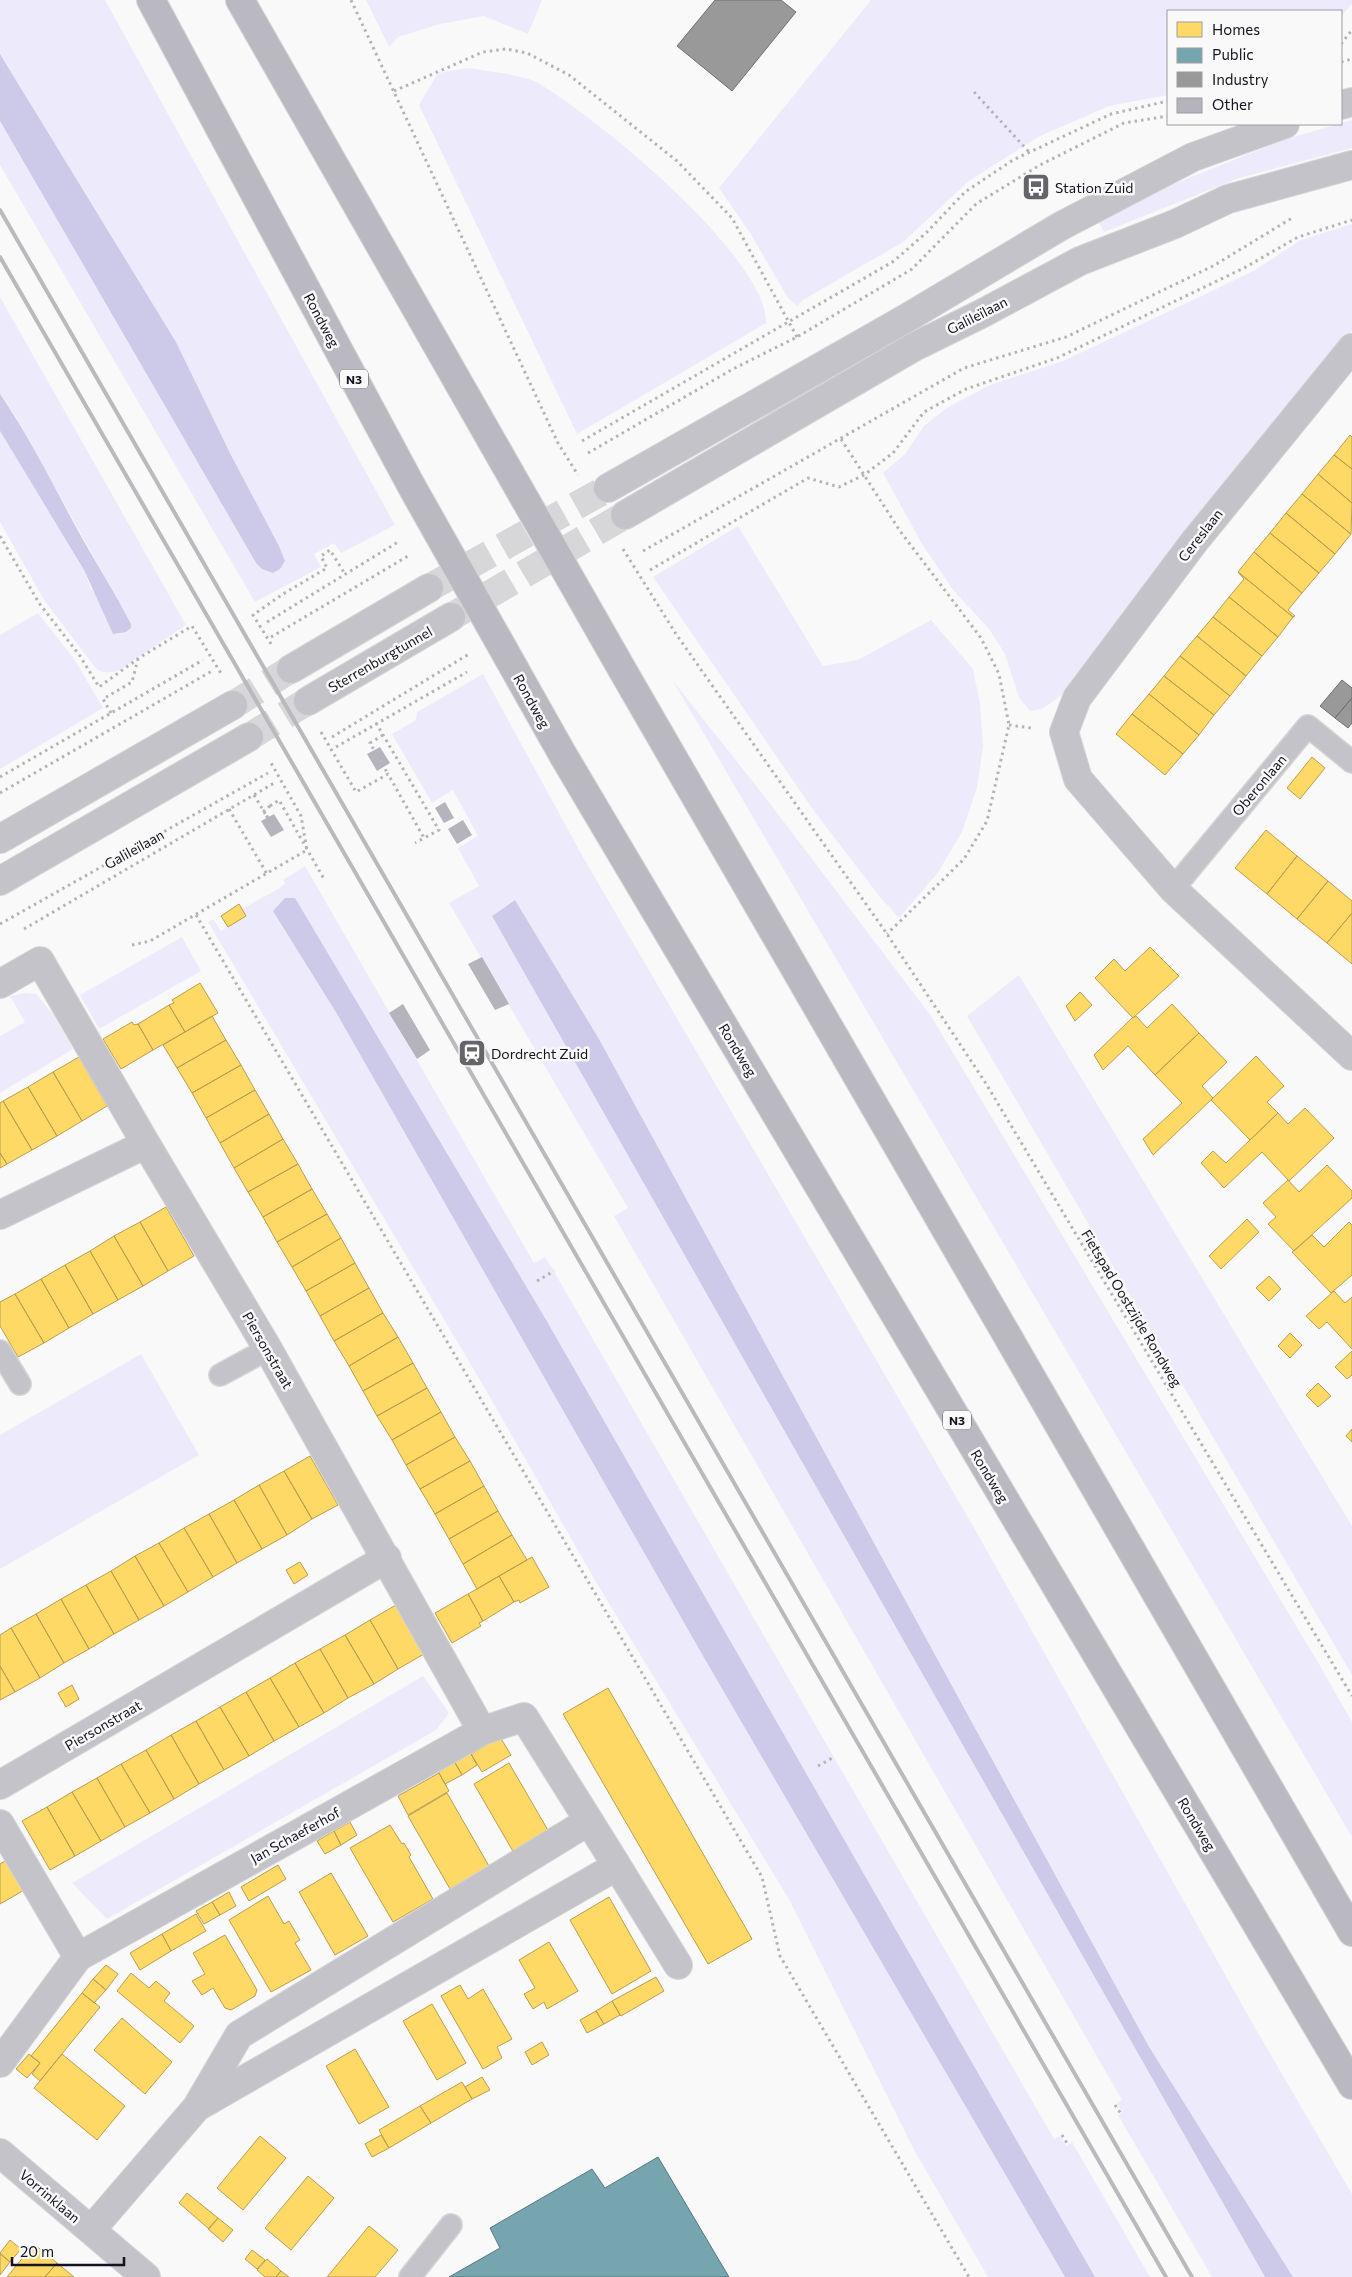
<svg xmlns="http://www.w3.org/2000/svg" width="1352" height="2277" font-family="Commissioner,sans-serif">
  <rect width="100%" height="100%" fill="#f9f9f9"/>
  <path fill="#edebfb" d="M0,0H105L395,525L341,553L334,543L314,554L321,567L255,602L0,165V121L256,563L262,569L273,573L280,569L285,561L279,546L231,455L176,342L0,54Z
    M366,0H542L528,34L484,16L440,24L398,37L389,47Z
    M871,0H1352V4L1341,16V11H1168V95L1109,106L1038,137L969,181L903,242L803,300L797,306L788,298L750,233L719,188Z
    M469,68C486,71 523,75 536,82C593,114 767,256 766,323L577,434L419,105L438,73Z
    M1352,120V148L1239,178L1104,232L1098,221L1164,188L1286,139Z
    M1352,224V331L1072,688L1042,709L1030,711L1019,698L1005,654L989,629L953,590L922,544L883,473L905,454L924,426L945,409L990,385L1063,361L1208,293L1255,270L1301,240Z
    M0,297L186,625L118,671C108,673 101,674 94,666L44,600L0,522V431L84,570L91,589L131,624L16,417L0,394Z
    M738,526L823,666L858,660L931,620L973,669L980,704L983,746L977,788L962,832L937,874L899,918L880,897L814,811L653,577Z
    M38,613L75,660L103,708L0,769V635Z
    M483,674L583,857L973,1526L1254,2026L1352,2194V2277H1293L1148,2045L599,1039L514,900L492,916L1265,2277H1212L1118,2115L1122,2113L1117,2103L1122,2100L614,1216L628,1208L449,903L479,886L458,848L478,836L453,790L432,803L392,734L416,720L417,712Z
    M673,681L765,797L931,1016L1319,1664L1352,1722V1837Z
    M305,866L534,1263L545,1257L552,1268L1054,2139L1060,2136L1066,2146L1072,2142L1150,2277H1095L729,1640L295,899L274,911L337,1014L703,1656L1065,2277H988L914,2150L790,1901L596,1582L480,1380L208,922L213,919L221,931L246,916L242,909L280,888L285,883L283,880Z
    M182,937L201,971L99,1029L80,995Z
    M1019,975L1352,1526V1675L967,1016Z
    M25,993L36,994L53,1014L73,1049L0,1093V1036L25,1022L10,996Z
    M141,1354L199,1455L0,1569V1435Z
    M423,1676L449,1713L436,1730L107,1919L72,1883Z"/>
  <path fill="#cdc9e8" d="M0,54L176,342L231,455L279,546L285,561L280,569L273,573L262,569L256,563L0,121Z
    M0,394C29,436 52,483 76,527C94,560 114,591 131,624V628L126,632L113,634L84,570L0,431Z
    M285,898H295L545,1318L1095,2277H1065L703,1656L337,1014L273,911Z
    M515,900L599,1039L1148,2045L1293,2277H1265L492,916Z"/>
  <path fill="#ffd966" stroke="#b99e51" d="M1350,435L1352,437V469L1334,455Z
    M1334,455L1352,469V503L1318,474Z
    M1318,474L1352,503L1351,534L1302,494Z
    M1302,494L1351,534L1335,554L1286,513Z
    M1286,513L1335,554L1319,573L1270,533Z
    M1270,533L1319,573L1302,593L1254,552Z
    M1254,552L1302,593L1288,610L1295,616L1293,617L1238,572Z
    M1238,572L1293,617L1278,637L1229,597L1244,579Z
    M1229,597L1278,637L1262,656L1213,617Z
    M1213,617L1262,656L1246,676L1197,636Z
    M1197,636L1246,676L1230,696L1180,656Z
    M1180,656L1230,696L1214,715L1164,676Z
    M1164,676L1214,715L1199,735L1149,694Z
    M1149,694L1199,735L1183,754L1132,714Z
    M1132,714L1183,754L1165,775L1116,734Z
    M1312,757L1325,768L1300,799L1287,788Z
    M1266,830L1297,856L1267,894L1235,868Z
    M1297,856L1328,881L1297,919L1267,894Z
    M1328,881L1352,901V913L1327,943L1297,919Z
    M239,904L246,916L228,927L221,916Z
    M1352,913V964L1327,943Z
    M1150,947L1179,976L1133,1018L1095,978L1114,959L1125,971Z
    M200,983L218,1013L185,1032L169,1005L174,1003L172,1000Z
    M1080,992L1092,1005L1075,1021L1066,1006Z
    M1172,1004L1199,1033L1155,1075L1128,1046L1103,1070L1094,1055L1132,1018L1136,1016L1147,1028Z
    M169,1005L185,1032L153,1050L138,1024Z
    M212,1016L226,1040L177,1068L163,1045Z
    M132,1022L134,1025L138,1024L153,1050L121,1069L103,1039Z
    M1199,1033L1227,1062L1202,1086L1213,1098L1153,1155L1143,1139L1182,1103L1155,1075Z
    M226,1040L241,1065L192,1093L177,1068Z
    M1256,1056L1284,1086L1267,1102L1278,1113L1250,1140L1211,1100Z
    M79,1057L107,1106L82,1121L53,1072Z
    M241,1065L255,1090L206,1118L192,1093Z
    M53,1072L82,1121L57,1136L28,1087Z
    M28,1087L57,1136L32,1150L3,1101Z
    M255,1090L269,1114L220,1143L206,1118Z
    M3,1101L32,1150L7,1164L0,1153V1103Z
    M1305,1108L1334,1138L1289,1181L1262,1152L1224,1188L1201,1163L1213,1151L1226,1163L1278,1113L1288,1124Z
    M269,1114L283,1139L234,1168L220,1143Z
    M283,1139L298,1164L248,1192L234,1168Z
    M0,1153L7,1164L0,1168Z
    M298,1164L312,1189L263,1217L248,1192Z
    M1327,1165L1352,1191V1198L1294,1251L1268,1224L1276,1217L1263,1203L1288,1180L1299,1192Z
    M312,1189L327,1214L277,1242L263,1217Z
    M166,1207L194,1256L168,1271L140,1222Z
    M327,1214L341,1238L292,1267L277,1242Z
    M1247,1219L1259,1232L1221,1269L1209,1256Z
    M140,1222L168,1271L143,1286L114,1236Z
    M1349,1222L1352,1225V1275L1331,1293L1292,1252L1312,1235L1324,1247Z
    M114,1236L143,1286L118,1300L90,1251Z
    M341,1238L355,1263L306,1291L292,1267Z
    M90,1251L118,1300L93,1314L65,1265Z
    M355,1263L369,1288L320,1316L306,1291Z
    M65,1265L93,1314L69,1328L41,1279Z
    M1269,1276L1281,1289L1269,1301L1256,1288Z
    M41,1279L69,1328L44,1343L15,1294Z
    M369,1288L383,1313L334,1341L320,1316Z
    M1334,1291L1345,1303L1352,1297V1349L1327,1322L1319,1329L1306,1316Z
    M15,1294L44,1343L18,1357L0,1326V1302Z
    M383,1313L398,1337L349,1366L334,1341Z
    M1290,1333L1302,1345L1290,1358L1278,1346Z
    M398,1337L413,1363L363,1391L349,1366Z
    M1352,1351V1375L1347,1379L1335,1367Z
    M413,1363L427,1388L377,1416L363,1391Z
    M1318,1383L1331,1396L1318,1407L1306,1395Z
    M427,1388L441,1412L392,1440L377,1416Z
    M441,1412L455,1437L406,1465L392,1440Z
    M1352,1429V1442L1346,1436Z
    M455,1437L470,1461L420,1489L406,1465Z
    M310,1456L338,1505L312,1519L284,1471Z
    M470,1461L484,1486L435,1514L420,1489Z
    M284,1471L312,1519L287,1535L259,1485Z
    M259,1485L287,1535L262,1549L234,1500Z
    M484,1486L498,1511L449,1539L435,1514Z
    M234,1500L262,1549L237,1563L209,1514Z
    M498,1511L512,1535L463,1564L449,1539Z
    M209,1514L237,1563L213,1577L184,1528Z
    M184,1528L213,1577L188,1592L159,1543Z
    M512,1535L527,1560L477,1589L463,1564Z
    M159,1543L188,1592L164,1606L135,1556Z
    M135,1556L164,1606L139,1620L111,1571Z
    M532,1557L549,1587L520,1603L519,1600L514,1602L499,1576Z
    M300,1562L308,1575L294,1584L286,1570Z
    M111,1571L139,1620L114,1634L86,1585Z
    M499,1576L514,1602L483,1621L468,1594Z
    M86,1585L114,1634L89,1649L61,1599Z
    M468,1594L483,1621L479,1623L481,1626L452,1643L435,1613Z
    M61,1599L89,1649L64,1663L36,1614Z
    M396,1605L424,1654L398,1669L370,1620Z
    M36,1614L64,1663L40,1678L11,1628Z
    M370,1620L398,1669L374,1684L345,1635Z
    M11,1628L40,1678L15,1692L0,1666V1635Z
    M345,1635L374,1684L348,1698L320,1649Z
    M320,1649L348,1698L324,1713L295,1663Z
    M295,1663L324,1713L299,1727L270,1678Z
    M0,1666L15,1692L0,1700Z
    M270,1678L299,1727L274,1741L246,1692Z
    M72,1685L79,1699L66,1707L58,1693Z
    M608,1688L752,1939L708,1964L563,1714Z
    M246,1692L274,1741L249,1756L220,1707Z
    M220,1707L249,1756L224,1770L196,1721Z
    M196,1721L224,1770L199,1784L171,1735Z
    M171,1735L199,1784L174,1799L146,1750Z
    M500,1737L511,1755L482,1772L471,1754Z
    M146,1750L174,1799L150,1813L121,1764Z
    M470,1752L477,1765L462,1775L454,1761Z
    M454,1761L462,1775L445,1784L438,1771Z
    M509,1763L549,1832L514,1853L474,1784Z
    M121,1764L150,1813L125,1827L97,1778Z
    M439,1773L449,1791L408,1815L398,1796Z
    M97,1778L125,1827L101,1841L72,1792Z
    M72,1792L101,1841L75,1856L47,1807Z
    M447,1793L489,1866L450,1889L408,1816Z
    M47,1807L75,1856L50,1870L22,1821Z
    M350,1822L357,1835L341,1845L334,1831Z
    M390,1825L402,1844L404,1843L411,1855L409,1857L433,1899L393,1922L350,1848Z
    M334,1831L341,1845L325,1854L317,1841Z
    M8,1859L26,1889L0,1904V1864Z
    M278,1865L286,1879L249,1901L241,1887Z
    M331,1873L368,1936L335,1955L299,1892Z
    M229,1892L236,1906L220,1915L212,1902Z
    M268,1896L284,1924L289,1921L300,1940L295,1943L311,1970L271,1992L229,1920Z
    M609,1897L651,1971L612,1994L570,1920Z
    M212,1902L220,1915L204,1924L196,1911Z
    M196,1914L206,1931L171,1951L162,1934Z
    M162,1934L171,1951L140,1970L130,1953Z
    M225,1935L257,1990L255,1996L231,2010L225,2008L213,1988L202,1995L192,1981L205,1974L193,1953Z
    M549,1942L578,1991L547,2009L544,2002L533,2009L524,1994L535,1988L519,1960Z
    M106,1965L118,1974L106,1990L93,1979Z
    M131,1973L149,1988L156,1981L170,1993L164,2001L194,2026L180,2043L117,1991Z
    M656,1977L664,1991L621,2016L612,2001Z
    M93,1979L106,1990L94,2003L82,1993Z
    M460,1985L468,1999L483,1989L512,2039L497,2047L502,2058L483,2069L441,1996Z
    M82,1993L100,2007L40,2081L32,2074L40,2063L31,2056Z
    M612,2001L620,2015L604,2024L596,2011Z
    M432,2004L466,2063L437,2080L403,2021Z
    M596,2011L604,2024L587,2033L580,2020Z
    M122,2018L172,2062L145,2094L94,2050Z
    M542,2042L549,2055L532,2065L525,2052Z
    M355,2049L389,2107L359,2124L326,2066Z
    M29,2054L40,2063L27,2078L16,2069Z
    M62,2054L125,2106L97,2140L34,2088Z
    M482,2077L490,2090L472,2099L465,2087Z
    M462,2082L472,2099L431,2123L420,2106Z
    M420,2106L431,2123L389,2148L379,2130Z
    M381,2135L389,2148L372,2157L365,2144Z
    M260,2136L286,2158L243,2210L217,2188Z
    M308,2176L334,2198L291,2250L265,2228Z
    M187,2193L218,2218L209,2229L179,2203Z
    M218,2218L233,2230L223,2242L208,2229Z
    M369,2226L398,2250L375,2277H327Z
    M10,2240L21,2249L10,2262L0,2253Z
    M34,2244L57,2263L45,2277H7Z
    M252,2250L265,2260L257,2269L245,2259Z
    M0,2254L10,2262L0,2275Z
    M267,2259L281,2271L276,2277H265L257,2270Z
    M57,2263L74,2277H45Z
    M281,2271L289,2277H276Z"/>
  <path fill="#76a5af" stroke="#597984" d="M658,2157L729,2277H449L500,2248L490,2228L592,2169L605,2188Z"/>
  <path fill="#999" stroke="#717174" d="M715,0H781L796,12L732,91L677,46Z
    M1342,680L1352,688V698L1335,718L1320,706Z
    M1352,698V723L1348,728L1335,718Z"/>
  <path fill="#b5b4bc" d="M380,747L390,763L377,771L367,754Z
    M445,802L454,818L444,823L435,808Z
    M274,814L284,830L271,837L261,821Z
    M463,820L472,835L457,844L448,829Z
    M482,957L509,1004L495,1010L468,964Z
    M403,1004L430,1050L417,1059L389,1013Z"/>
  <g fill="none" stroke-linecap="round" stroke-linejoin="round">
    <path stroke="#d7d6d8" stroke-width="28" stroke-dasharray="28 14" stroke-linecap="butt" d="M429,588L608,488
      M451,617L625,515
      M233,705L291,669
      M249,737L308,701"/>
    <g stroke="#d5d4d6" stroke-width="24">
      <path id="service" d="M1173,889L1308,726L1352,762
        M0,1351L20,1384
        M220,1375L268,1349
        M410,2277L451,2225"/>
    </g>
    <g stroke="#d5d4d6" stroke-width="30">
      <path id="minor" d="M1352,348L1194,542L1077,698L1064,732L1078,779L1173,889L1352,1056
        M0,984L40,961L146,1144L268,1349L482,1731
        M0,1215L146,1144
        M0,1785L387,1558
        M0,1824L78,1957
        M0,2063L78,1957L482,1731L524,1717L589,1821
        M198,2105L239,2035L589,1821L617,1866
        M0,2153L146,2277
        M91,2230L197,2107L617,1866L678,1965"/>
    </g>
    <g stroke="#d5d4d6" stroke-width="30">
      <path id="tertiary" d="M1341,105L1352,102
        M608,488L905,319L1061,226L1193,157L1285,124
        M625,515L914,347L983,313L1080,261L1175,224L1228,199L1352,165
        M291,669L429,588
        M308,701L451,617
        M0,839L233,705
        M0,881L249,737"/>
    </g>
    <g stroke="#d5d4d6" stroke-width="30">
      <path id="trunk" d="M151,0L412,487L563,755L1352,2085
        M240,0L627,678L1352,1932"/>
    </g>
    <path stroke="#b4b4b8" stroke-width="3" stroke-dasharray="2.5 4" stroke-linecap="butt" d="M351,0L558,443L578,475
      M1341,44L1352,30
      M1341,62L1352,59
      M394,91L483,52L506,49L527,53L569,75L677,161L732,218L797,337
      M974,92L1029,152
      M841,439L900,531L981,638L999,674L1009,725L987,821L964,859L887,934
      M582,441L894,261L927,232L965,192L1013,160L1111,114L1168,101
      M588,453L733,369L797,337L912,269L976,204L1040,165L1124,123L1168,116
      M0,536L39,603L80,656L99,687L139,658L192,626L222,675
      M623,549L676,634L887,934L985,1082L1352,1696
      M643,551L964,368L1066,337L1213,266L1292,218
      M650,570L808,478L839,487L864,475L893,453L924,412L966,389L1057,358L1244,268L1298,237L1352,220
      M267,622L398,542
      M271,637L408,556
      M271,644L253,615L283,594L327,568L321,556L330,550L345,574
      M111,713L103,699L132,682L138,659
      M376,723L439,830L424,838
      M1009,725L1031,728
      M321,732L356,792L388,774L424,838L415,843
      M383,735L370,743L388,774
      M332,737L469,654
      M336,747L467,672
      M0,777L203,660
      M0,793L212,671
      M254,795L272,825
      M270,806L279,800L324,879
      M229,809L267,874
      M196,915L762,1877L780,1956L969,2277
      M0,924L268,773
      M24,929L276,782
      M132,945L150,941L307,850L301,816L270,761
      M537,1281L554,1271
      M818,1766L834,1757
      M1115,2105L1121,2114
      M1062,2135L1068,2145"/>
    <use href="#service" stroke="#c3c3c9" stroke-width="21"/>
    <use href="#minor" stroke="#c3c3c9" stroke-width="28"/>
    <use href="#tertiary" stroke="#c3c3c9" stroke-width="28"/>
    <use href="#trunk" stroke="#bab8c0" stroke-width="28"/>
    <path stroke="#bab9bd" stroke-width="4" d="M0,210L1192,2277
      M0,257L1166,2277"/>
    <path stroke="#b4b4b8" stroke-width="3" stroke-dasharray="2.5 4" stroke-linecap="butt" d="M270,806L264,811L272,825"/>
  </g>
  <defs>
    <g id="bus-square" transform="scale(1.4375)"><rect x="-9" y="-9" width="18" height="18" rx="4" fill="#65646b" stroke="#f9f9f9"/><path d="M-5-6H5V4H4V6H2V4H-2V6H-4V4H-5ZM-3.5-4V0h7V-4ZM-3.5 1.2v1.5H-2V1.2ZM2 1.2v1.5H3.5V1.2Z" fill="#fff"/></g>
    <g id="station-square" transform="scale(1.4375)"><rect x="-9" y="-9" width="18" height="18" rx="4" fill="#65646b" stroke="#f9f9f9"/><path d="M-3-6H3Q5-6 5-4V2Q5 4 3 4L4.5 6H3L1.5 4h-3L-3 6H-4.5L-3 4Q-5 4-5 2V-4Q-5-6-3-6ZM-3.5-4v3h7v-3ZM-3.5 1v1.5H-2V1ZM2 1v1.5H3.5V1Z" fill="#fff"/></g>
  </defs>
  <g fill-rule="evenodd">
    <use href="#bus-square" x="1036" y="187"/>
    <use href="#station-square" x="472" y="1053"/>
  </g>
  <g text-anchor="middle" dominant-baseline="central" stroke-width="5" stroke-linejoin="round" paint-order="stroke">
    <g fill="#f9f9f9" stroke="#595860" stroke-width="1">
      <rect x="340" y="369.5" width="28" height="19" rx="4"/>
      <rect x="943" y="1410.5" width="28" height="19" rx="4"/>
    </g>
    <g font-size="12" font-weight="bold" fill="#15131f">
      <text x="354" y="379">N3</text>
      <text x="957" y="1420">N3</text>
    </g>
    <g font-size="14" fill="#15131f" stroke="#f9f9f9" text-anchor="start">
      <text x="1055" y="187">Station Zuid</text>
      <text x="491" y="1053">Dordrecht Zuid</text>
    </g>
    <g font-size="14" fill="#15131f" stroke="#f9f9f9">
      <text transform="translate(977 315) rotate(-27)">Galileïlaan</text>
      <text transform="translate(322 320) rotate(62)">Rondweg</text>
      <text transform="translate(1200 535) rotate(-52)">Cereslaan</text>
      <text transform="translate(380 659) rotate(-30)">Sterrenburgtunnel</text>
      <text transform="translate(532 701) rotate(61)">Rondweg</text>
      <text transform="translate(1259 785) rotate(-50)">Oberonlaan</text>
      <text transform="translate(134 849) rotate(-29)">Galileïlaan</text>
      <text transform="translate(738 1050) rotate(59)">Rondweg</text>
      <text transform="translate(1132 1308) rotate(59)">Fietspad Oostzijde Rondweg</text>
      <text transform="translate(268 1350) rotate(60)">Piersonstraat</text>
      <text transform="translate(990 1476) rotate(59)">Rondweg</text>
      <text transform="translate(103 1725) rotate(-30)">Piersonstraat</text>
      <text transform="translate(1197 1824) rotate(59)">Rondweg</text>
      <text transform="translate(295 1835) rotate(-29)">Jan Schaeferhof</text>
      <text transform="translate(50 2196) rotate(40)">Vorrinklaan</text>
    </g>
  </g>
  <rect x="1167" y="10" width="175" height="115" fill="#f9f9f9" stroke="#9e9da2"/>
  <rect x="1177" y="22" width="25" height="15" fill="#ffd966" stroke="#9e9da2"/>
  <text x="1212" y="35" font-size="15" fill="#15131f">Homes</text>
  <rect x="1177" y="48" width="25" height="15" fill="#76a5af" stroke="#9e9da2"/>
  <text x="1212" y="60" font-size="15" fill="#15131f">Public</text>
  <rect x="1177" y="72" width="25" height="15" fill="#999999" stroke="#9e9da2"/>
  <text x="1212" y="85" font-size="15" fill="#15131f">Industry</text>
  <rect x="1177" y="98" width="25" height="15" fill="#b5b4bc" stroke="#9e9da2"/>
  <text x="1212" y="110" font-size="15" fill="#15131f">Other</text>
  <path d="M12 2257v8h112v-8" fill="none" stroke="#15131f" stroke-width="2.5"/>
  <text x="20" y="2257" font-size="15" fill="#15131f" stroke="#f9f9f9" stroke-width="4" paint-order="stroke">20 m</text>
</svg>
